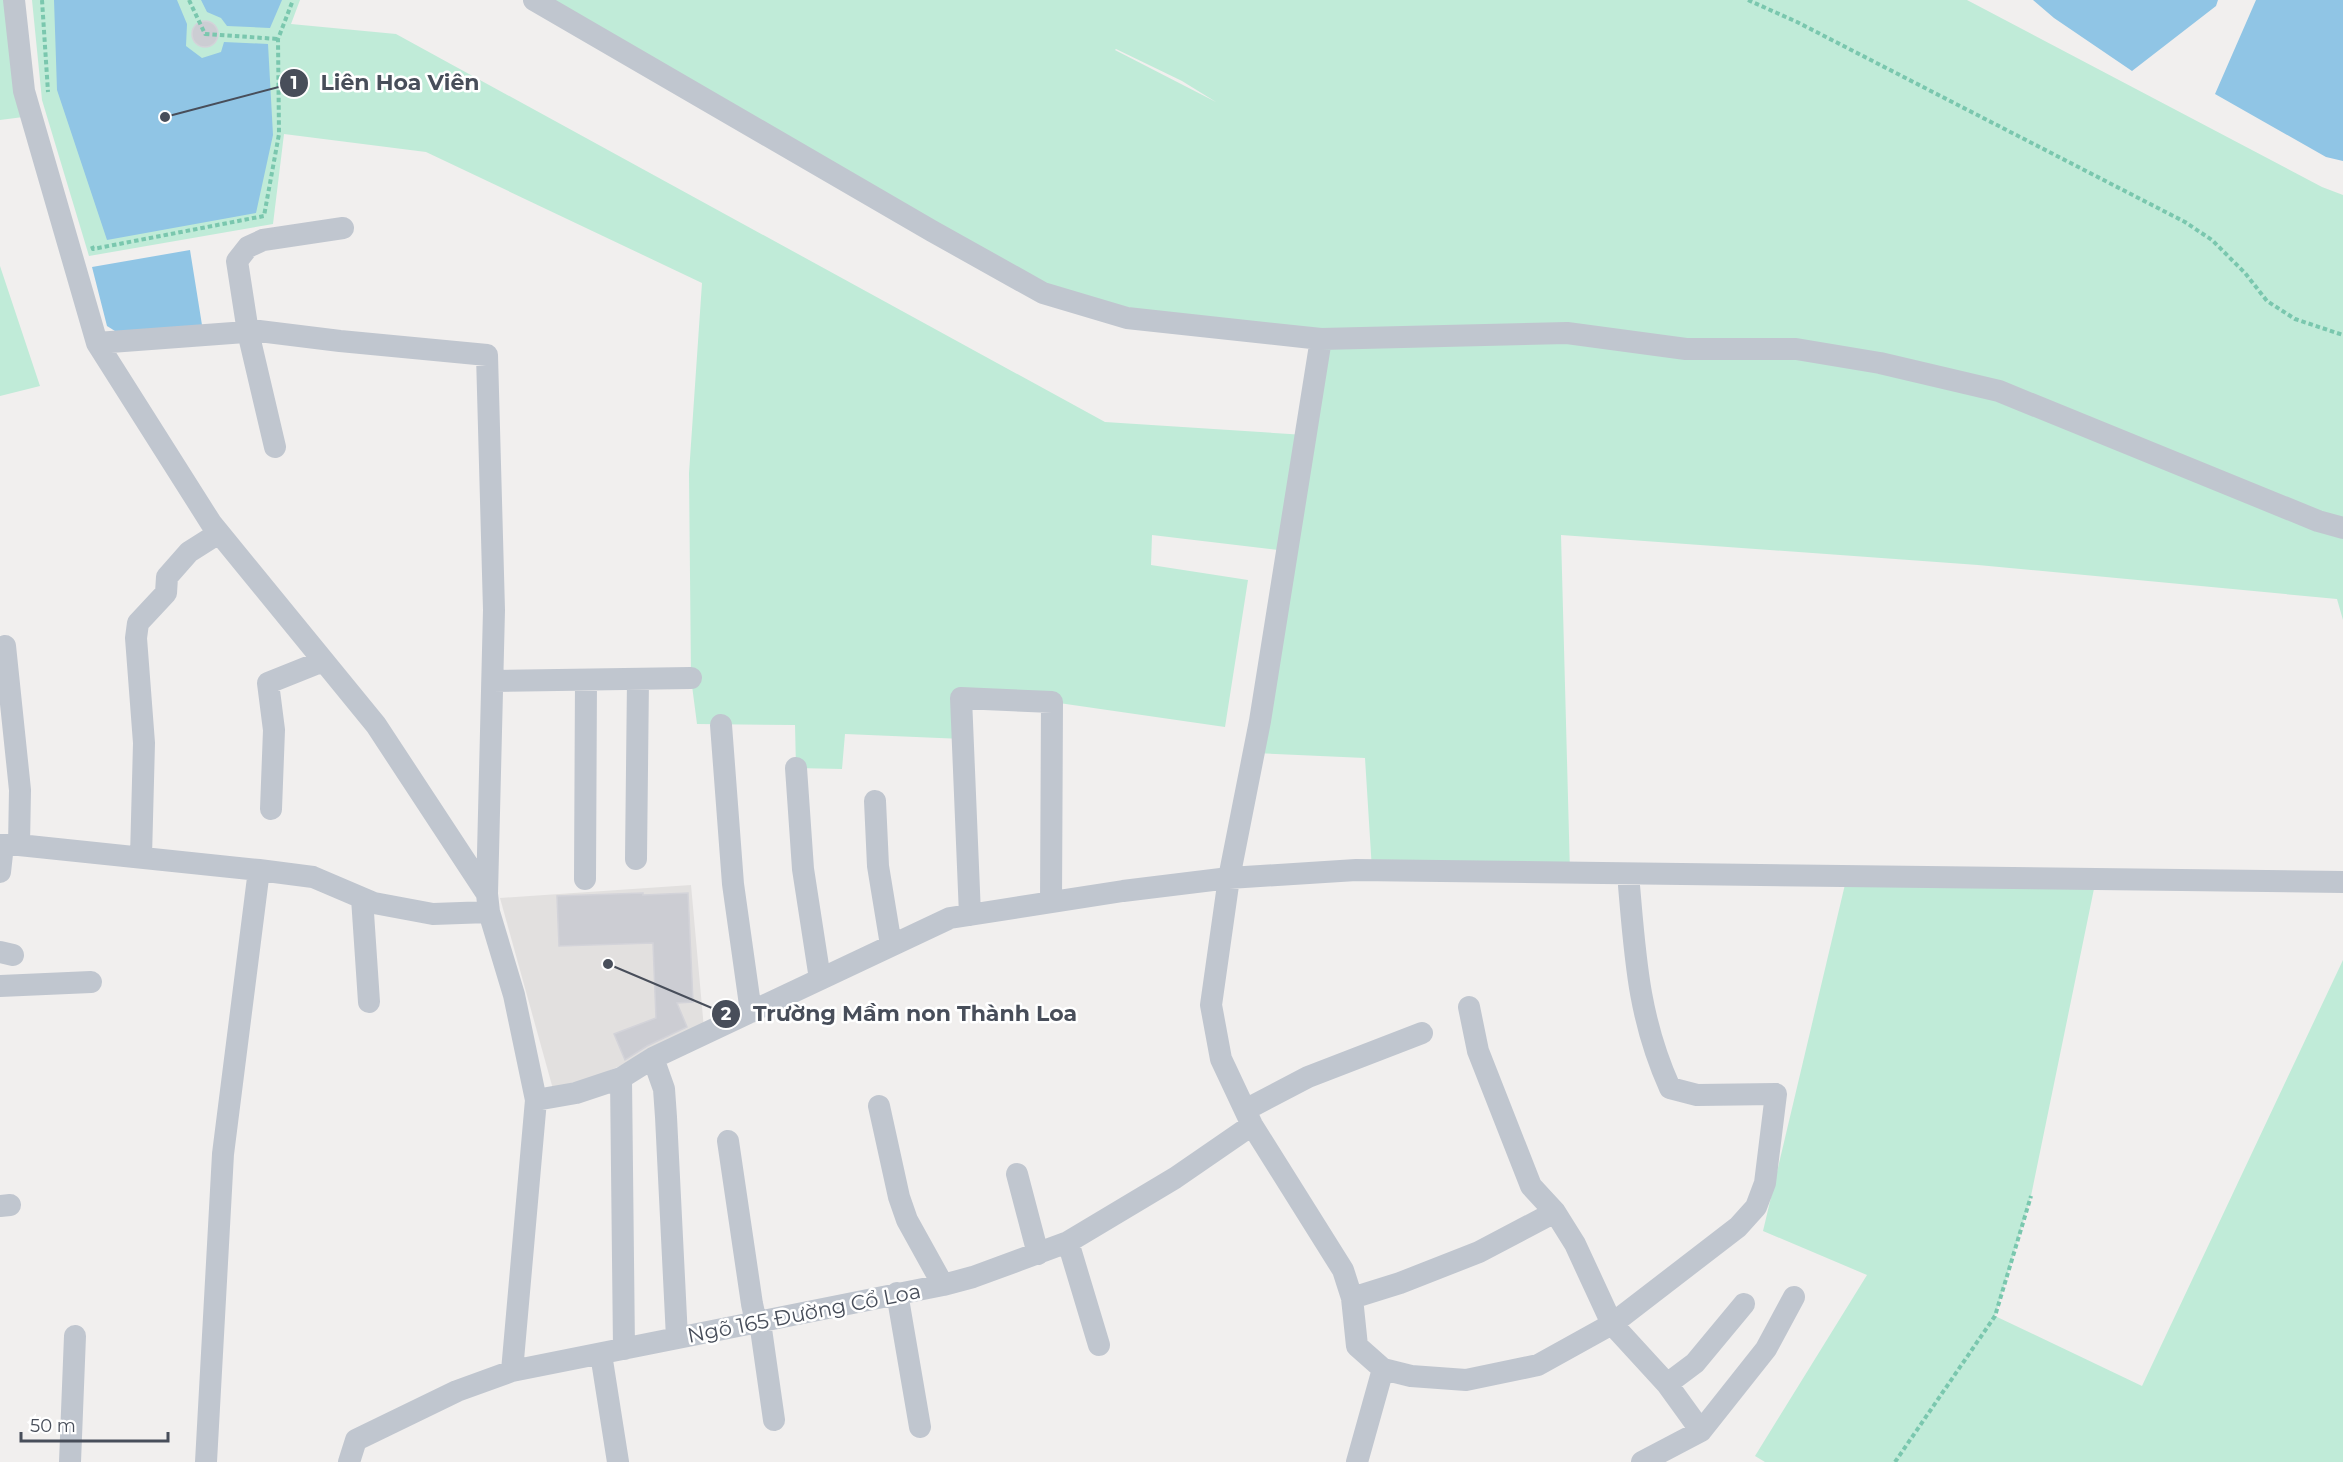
<svg xmlns="http://www.w3.org/2000/svg" width="2343" height="1462" font-family="Montserrat,sans-serif">
  <rect width="100%" height="100%" fill="#f1efee"/>
  <path fill="#e2e0df" d="M691,885L704,1029L581,1083L553,1089L500,898Z"/>
  <path fill="#c0ebd8" fill-rule="evenodd" d="M0,0H14L31,116L0,120Z
    M32,0H300L291,24L396,34L1105,422L1305,435L1321,340L1043,293L534,0H1967L2322,187L2343,195V620L2337,599L1978,565L1561,535L1570,873L1372,870L1365,758L1254,753L1286,551L1152,535L1151,565L1248,580L1225,727L1052,702L962,698L963,739L845,734L842,769L796,768L795,725L697,724L691,678L689,473L702,283L426,152L284,134L273,224L89,256L42,100ZM1116,49L1182,81L1216,102L1115,50Z
    M0,266L40,386L0,396Z
    M1847,876L2096,879L2031,1196L1995,1316L2142,1386L2343,960V1462H1765L1755,1456L1867,1275L1763,1231Z"/>
  <path fill="#90c5e5" d="M54,0H177L187,24L186,46L202,58L221,52L224,42L268,44L273,135L256,213L107,240L57,90Z
    M201,0H282L270,28L227,26L221,18L207,12Z
    M2033,0H2218L2216,6L2132,71L2054,18Z
    M2256,0H2343V161L2326,157L2215,94Z
    M190,250L202,325L123,336L107,326L92,267Z"/>
  <path fill="#cccdd3" stroke="#d3d3d9" stroke-width="1.5" d="M192 34a13 13 0 1 1 26 0a13 13 0 1 1-26 0Z
    M643,893V895L688,893L693,1002L677,1003L687,1027L647,1046L625,1060L614,1034L656,1018L653,943L559,946L557,896Z"/>
  <g fill="none" stroke-linecap="round" stroke-linejoin="round">
    <path stroke="#7ac7ae" stroke-width="4" stroke-dasharray="4.5 3" stroke-linecap="butt" d="M42,0L48,92
      M189,0L205,34L278,39
      M1748,0L1797,22L2185,222L2212,240L2245,273L2267,301L2295,319L2343,335
      M92,246L93,249L264,216L279,134L278,39L293,0
      M1895,1462L1995,1316L2031,1196"/>
    <path stroke="#c0c6cf" stroke-width="22" d="M14,0L24,91L97,343L211,523L376,725L487,894
      M534,0L932,231L1043,293L1127,318L1321,339L1567,333L1686,349H1796L1880,363L1999,391L2318,521L2343,528
      M1321,339L1260,721L1229,878L1211,1005L1221,1059L1252,1125L1343,1270L1352,1298L1357,1346L1383,1369L1411,1376L1466,1380L1538,1365L1612,1324L1738,1227L1756,1207L1765,1183L1776,1094L1697,1095L1670,1088C1637,1015 1635,952 1628,874
      M97,343L259,331L340,341L487,355L494,610L487,894L489,912L514,995L536,1100L512,1371
      M275,447L248,332L237,261L248,247L263,240L343,228
      M5,646L20,790L19,845
      M493,681L691,678
      M721,725L733,884L751,1012
      M796,768L803,869L820,979
      M875,801L878,866L891,945
      M271,809L274,730L268,683L323,661
      M0,845H19L259,870L313,877L374,903L433,914L489,912
      M141,857L144,743L136,638L138,623L166,593L167,577L189,552L219,533
      M636,859L638,679
      M0,872L3,845
      M585,879L586,680
      M362,898L369,1002
      M970,915L961,698L1052,702L1051,902
      M0,952L13,955
      M0,986L91,982
      M1469,1007L1478,1051L1531,1186L1555,1212L1575,1244L1612,1324L1667,1384L1701,1431
      M653,1058L664,1089L666,1117L677,1338
      M621,1078L624,1349
      M536,1100L576,1093L621,1078L653,1058L950,918L1123,891L1229,878L1356,870L2343,882
      M879,1106L899,1197L907,1220L943,1285
      M1245,1110L1308,1077L1422,1033
      M728,1141L752,1304L756,1322
      M1017,1174L1038,1254
      M0,1206L10,1205
      M1068,1242L1099,1345
      M897,1293L920,1427
      M1352,1298L1400,1283L1479,1252L1555,1212
      M760,1322L774,1420
      M601,1354L618,1462
      M1667,1384L1695,1363L1744,1304
      M70,1462L75,1336
      M206,1462L223,1154L259,870
      M349,1462L356,1440L457,1391L512,1371L943,1285L973,1277L1068,1242L1175,1178L1252,1125
      M1357,1462L1383,1369
      M1642,1462L1701,1431L1766,1349L1794,1297"/>
  </g>
  <g text-anchor="middle" dominant-baseline="central" stroke-width="5" stroke-linejoin="round" paint-order="stroke">
    <g font-size="21" fill="#484e5a" stroke="#fff">
      <text transform="translate(804 1313) rotate(-11)">Ngõ 165 Đường Cổ Loa</text>
    </g>
  </g>
  <path fill="none" stroke="#484e5a" stroke-width="2" d="M165 117L294 83M608 964L726 1014"/>
  <g fill="#484e5a" stroke="#fff" stroke-width="2">
    <circle cx="165" cy="117" r="6"/>
    <circle cx="608" cy="964" r="6"/>
    <circle cx="294" cy="83" r="15"/>
    <circle cx="726" cy="1014" r="15"/>
  </g>
  <g font-size="18" text-anchor="middle" font-weight="bold" fill="#fff">
    <text x="294" y="89">1</text>
    <text x="726" y="1020">2</text>
  </g>
  <g font-size="22" text-anchor="middle" font-weight="bold" fill="#484e5a" stroke="#fff" stroke-width="5" stroke-linejoin="round" paint-order="stroke">
    <text x="400" y="90">Liên Hoa Viên</text>
    <text x="915" y="1021">Trường Mầm non Thành Loa</text>
  </g>
  <path d="M21 1432v9h147v-9" fill="none" stroke="#484e5a" stroke-width="3"/>
  <text x="30" y="1432" font-size="18" fill="#484e5a" stroke="#ffffff" stroke-width="4.5" paint-order="stroke">50 m</text>
</svg>
